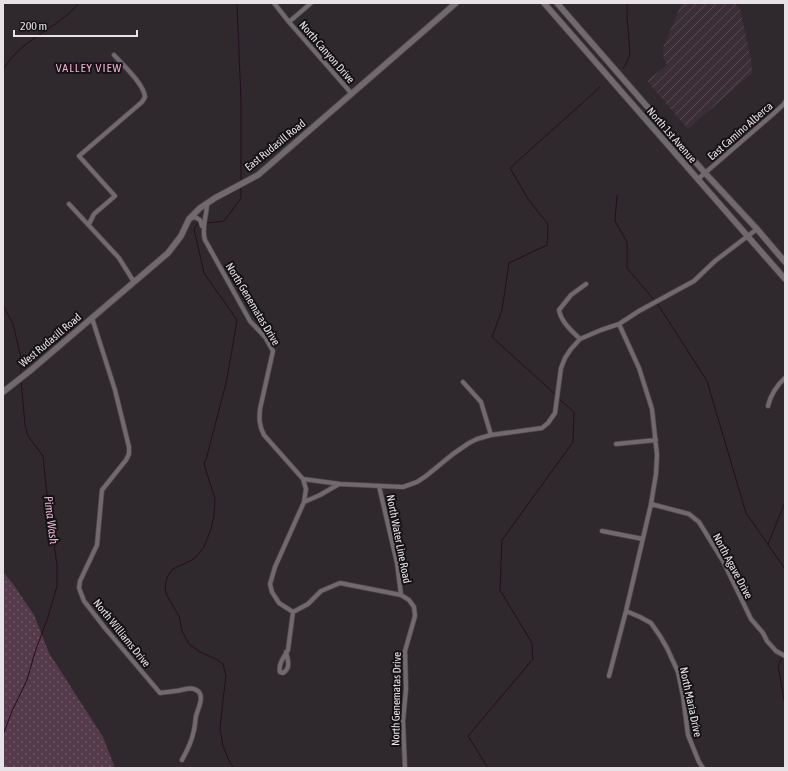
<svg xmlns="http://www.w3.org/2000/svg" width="788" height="771" font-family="'Asap Condensed',sans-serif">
  <defs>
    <pattern id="industrial-furrows" width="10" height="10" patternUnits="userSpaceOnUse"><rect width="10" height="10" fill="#3b2e36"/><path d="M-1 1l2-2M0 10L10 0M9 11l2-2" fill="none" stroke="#574c53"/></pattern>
    <pattern id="grass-dots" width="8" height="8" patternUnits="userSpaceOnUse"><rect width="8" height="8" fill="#543a4a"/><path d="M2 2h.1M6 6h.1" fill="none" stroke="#6d5664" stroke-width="1.8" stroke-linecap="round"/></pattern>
  </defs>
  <rect width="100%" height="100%" fill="#2f292d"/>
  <path fill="url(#industrial-furrows)" d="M683,3H735L740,9L751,59L752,73L688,129L647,81L667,65L664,59L663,52V48L680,7Z"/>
  <path fill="url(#grass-dots)" d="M3,572L13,584L34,615L49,653L103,737L115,768H3Z"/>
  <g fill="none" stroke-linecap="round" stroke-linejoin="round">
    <path stroke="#270c1f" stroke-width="1" d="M237,3L241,101V180
      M623,68L625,66L630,54L627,16V3
      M3,70C20,39 58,29 79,3
      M617,195L615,221L627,242V268L655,301
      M199,223H198L194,229L204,273L237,320L227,379L207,456L204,464L215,499L214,516L211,529L204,547L194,559L173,569L167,577L165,588L167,596L179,616L182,631L189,644L200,652L216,659L223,664L226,676L223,700L220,729L223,746L230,763L234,768
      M207,223L224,221L241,198V188
      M657,303L707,381L746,513L785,569
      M3,305L13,324L21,358V375
      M556,395L492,337L502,310L509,263L547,245L548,224L528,199L510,168L600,87
      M768,544L785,502
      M783,656L778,666L785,705
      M3,735L12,711L27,680L35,652L48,617L57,586V566L54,543L46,486L43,456L28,436L25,425L21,380
      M488,768L468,736L533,659L532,643L500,590L502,540L573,442L574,412L559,399"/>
    <g stroke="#4d474b" stroke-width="5.5">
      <path id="street" d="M274,3L289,22L352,94
        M289,22L311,3
        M698,179L772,115L784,104L785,102
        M207,203C207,216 201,228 205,240L250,321L265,337L273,351L260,409C259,419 259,425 264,435L303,479L306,489L304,502L275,567L270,584L272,592L279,603L293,612L308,604L321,591L340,583L401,595L409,600L414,607L415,616L405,651L406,689L403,721L405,768
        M69,204L119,258L134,282
        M190,219L195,217L200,220L202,226
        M89,224L94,214L115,196L79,156L142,102L145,97C144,84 123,65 114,55
        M92,318L115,390L129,447V454L126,460L102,490L97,545L80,581L79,588L84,601L105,628L160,693C165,692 170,692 175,691C181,691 188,687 194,689C207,693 198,708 196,716C195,722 195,728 193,734C191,744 186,752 182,760
        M580,339C572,331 561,322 559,310L571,295L586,284
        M463,382L481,402L491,435
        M768,406C770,396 777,385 785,378
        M616,444L656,440
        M303,479L340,484L403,487L417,482L426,476L453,454L469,443L477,439L491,435L542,428L548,423L555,413L561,368L565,358L571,349L580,339L601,330L619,324L639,311L694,281L715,261L757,229
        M379,486L397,563L401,595
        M304,502L320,495L339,484
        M651,504L689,514L699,522L723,561L751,619L763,633L767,641L776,651L785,656
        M602,531L643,539
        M626,611L640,617L651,623L660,636L667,648L678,672L683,696L688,735L699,762L703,768
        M286,652C288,660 291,668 283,673L280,672C278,664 284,657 288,650L293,612
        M609,676L626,611L651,504L656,474L657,455L652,409L639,368L619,324"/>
    </g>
    <g stroke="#4d474b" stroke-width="7">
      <path id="secondary" d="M544,3L785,279
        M557,3L705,173L757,229L785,262
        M3,392L31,370L168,253L181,236L189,219L200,208L215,198L258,175L456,3"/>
    </g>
    <use href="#street" stroke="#71696e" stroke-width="4"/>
    <use href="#secondary" stroke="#71696e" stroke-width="5.5"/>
  </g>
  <g text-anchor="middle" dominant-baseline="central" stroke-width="4" stroke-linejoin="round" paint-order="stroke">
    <g font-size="11" fill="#e7e2e5" stroke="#151214">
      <text transform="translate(327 52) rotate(49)">North Canyon Drive</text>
      <text transform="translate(740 131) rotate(-41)">East Camino Alberca</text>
      <text transform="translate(672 135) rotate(49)">North 1st Avenue</text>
      <text transform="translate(275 145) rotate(-39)">East Rudasill Road</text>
      <text transform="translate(253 304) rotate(59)">North Genematas Drive</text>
      <text transform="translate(50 340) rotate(-40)">West Rudasill Road</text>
      <text transform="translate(399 539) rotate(79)">North Water Line Road</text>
      <text transform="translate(733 566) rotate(62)">North Agave Drive</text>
      <text transform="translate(122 633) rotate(51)">North Williams Drive</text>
      <text transform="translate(396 699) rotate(-89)">North Genematas Drive</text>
      <text transform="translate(691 702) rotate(78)">North Maria Drive</text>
    </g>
    <g font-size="12" letter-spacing="1" fill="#f2acd8" stroke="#151214">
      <text x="89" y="68">VALLEY VIEW</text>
    </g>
    <g font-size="12" font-style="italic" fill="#f0b4d9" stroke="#151214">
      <text transform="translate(51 520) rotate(83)">Pima Wash</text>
    </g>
  </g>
  <rect width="788" height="771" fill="none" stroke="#e7e2e5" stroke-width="8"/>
  <path d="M14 30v6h123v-6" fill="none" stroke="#e7e2e5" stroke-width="2"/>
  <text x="20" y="30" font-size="12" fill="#e7e2e5" stroke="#151214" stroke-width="3" paint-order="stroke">200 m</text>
</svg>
